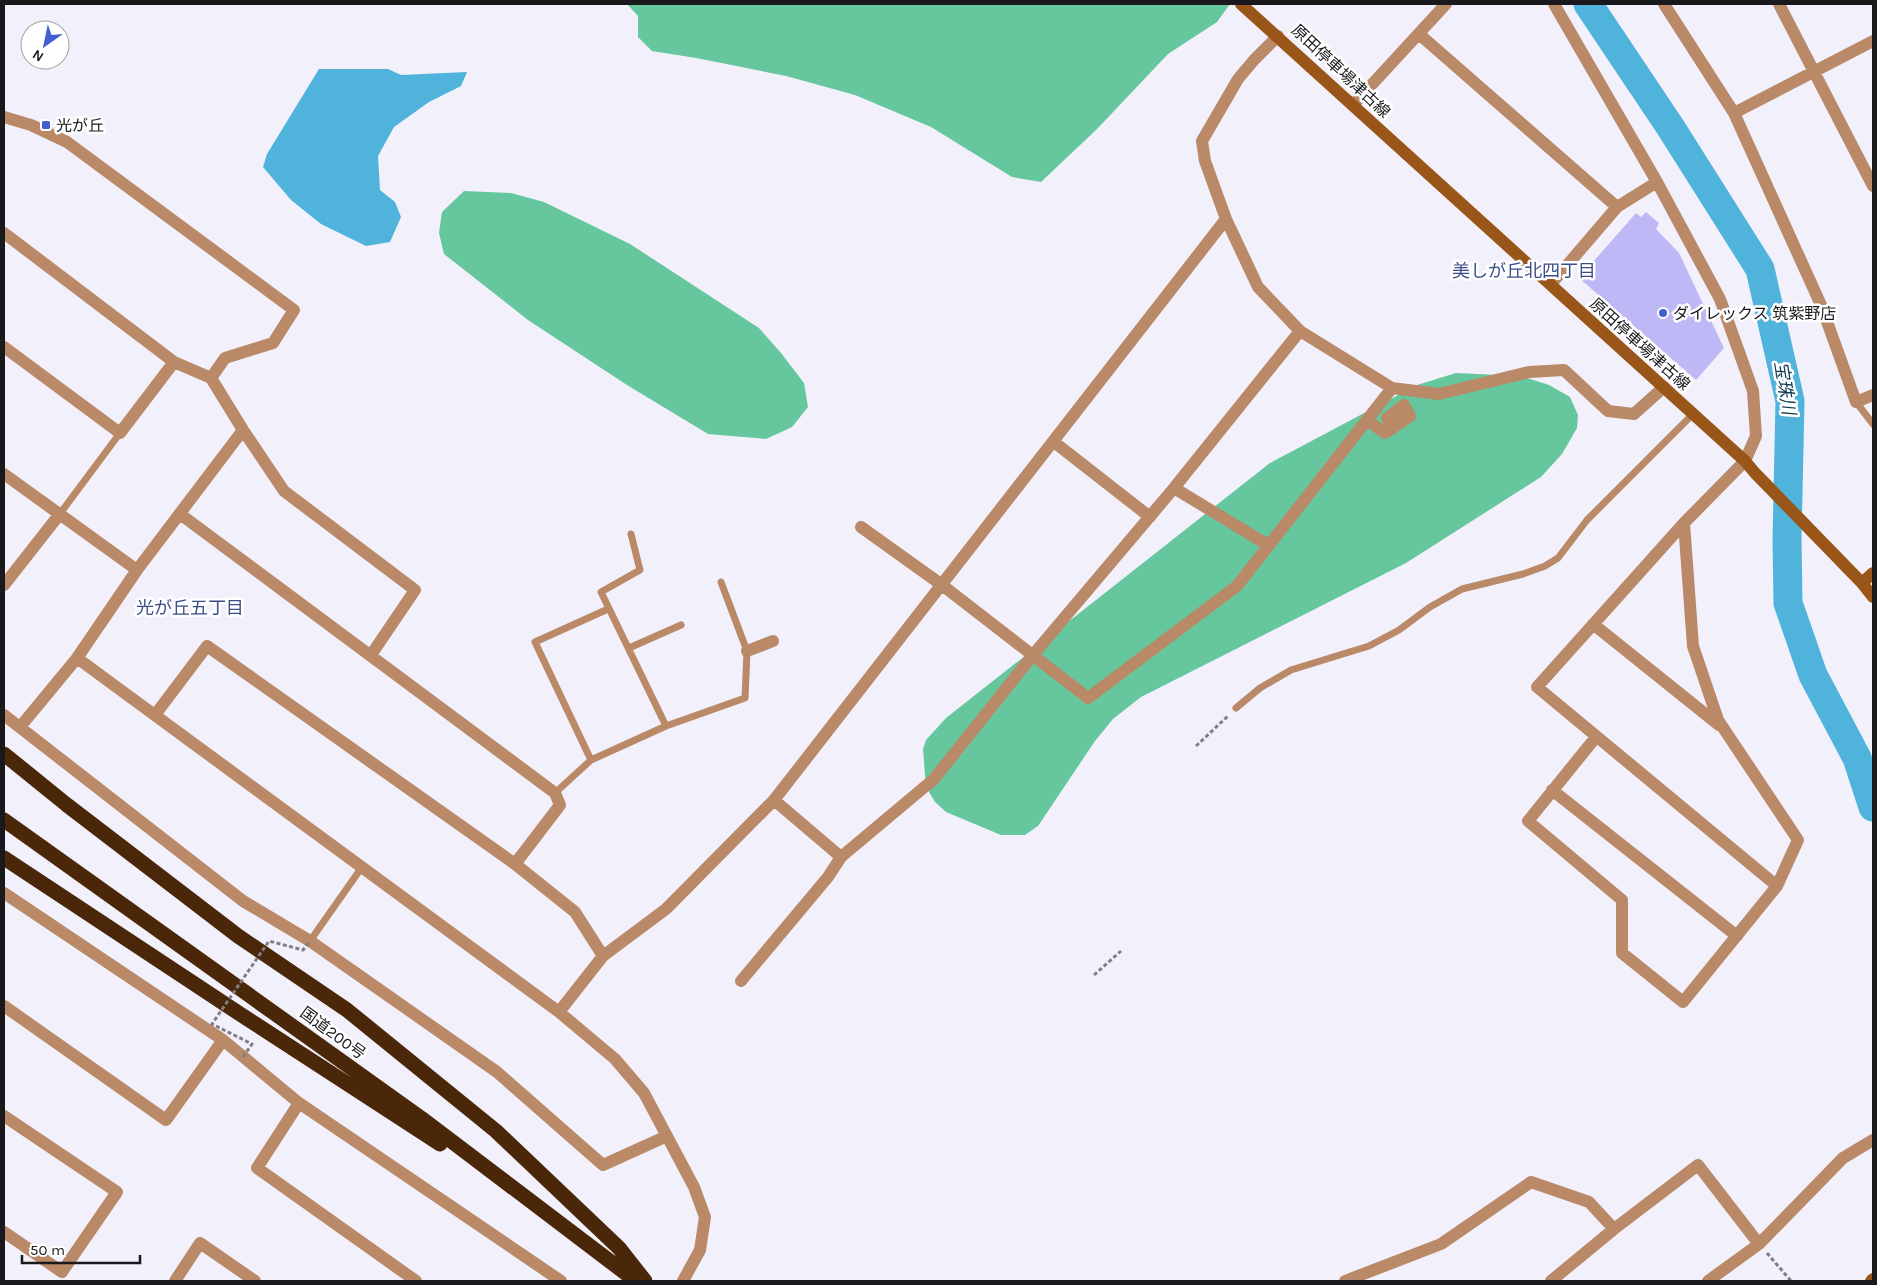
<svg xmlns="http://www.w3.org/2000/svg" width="1877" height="1285" font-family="Karla,'Noto Sans JP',sans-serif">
  <rect width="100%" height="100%" fill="#f2f0fb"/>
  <path fill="#66c69e" d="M627,4H1230L1217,22L1168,54L1097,129L1041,182L1012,177L931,127L855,95L786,76L696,58L652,51L638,37V16Z
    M464,191L511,193L544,202L630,244L759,328L781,353L804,383L808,407L792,427L766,439L708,434L627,385L528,320L444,254L439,233L442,212Z
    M1456,373L1521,376L1549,385L1570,397L1578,415L1577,428L1562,454L1541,477L1406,563L1141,697L1113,719L1095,741L1038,826L1025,835H1001L946,812L935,802L926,787L923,749L926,740L946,718L1270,463L1417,385Z"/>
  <path fill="#50b3dc" d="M319,69H388L401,75L467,72L461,86L429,102L394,127L378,156L380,190L395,202L401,217L390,242L366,246L321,224L291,200L263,167L267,154Z"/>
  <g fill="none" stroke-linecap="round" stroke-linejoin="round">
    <path stroke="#50b3dc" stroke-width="29" d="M1588,4L1671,128L1760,269L1790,401L1787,540L1788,603L1813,675L1857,758L1873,807"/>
  </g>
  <path fill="#bfb8f6" d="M1646,212L1659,223L1656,229L1679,253L1724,348L1696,380L1579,278L1636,213L1641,217Z"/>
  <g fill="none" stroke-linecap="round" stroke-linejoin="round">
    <path stroke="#807e86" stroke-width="3" stroke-dasharray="4 2.5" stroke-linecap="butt" d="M1196,746L1229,715
      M1094,975L1121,951
      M1767,1253L1791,1281"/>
    <path stroke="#ba8967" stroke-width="7" d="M1856,402L1873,424
      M59,515L120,433
      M631,534L640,570L601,592L666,726
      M629,648L681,625
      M1236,708L1260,688L1291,670L1369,646L1399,630L1430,607L1462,589L1523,574L1545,566L1558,558L1587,520L1693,414
      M591,760L535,642L608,609
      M555,793L591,760L666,726L745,698L747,651L721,582
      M310,941L362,867"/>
    <path stroke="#ba8967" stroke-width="12" d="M1554,4L1657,182L1720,299L1753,391L1756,436L1745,461L1684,523L1537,687L1777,886
      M1664,4L1734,113L1821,305L1856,402L1873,395
      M1779,4L1873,186
      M1419,34L1617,207
      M1278,36L1254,60L1238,79L1202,141L1205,161L1226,219L1258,287L1300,331L1392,388L1439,394L1529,372L1564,370L1608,411L1634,414L1664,387
      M1353,105L1446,4
      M1734,113L1873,41
      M4,117L31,125L67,142L294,310L273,343L225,358L211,378
      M4,233L174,362L211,378L243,430L284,491L415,590L371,655
      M1551,284L1617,207L1657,182
      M4,347L120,433L174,362
      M1367,420L1385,433L1410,416L1404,405L1387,418L1393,428
      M1054,442L1150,517
      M4,474L137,570
      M1174,488L1268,545
      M180,514L555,793L560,805L515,864
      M861,527L942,585L1088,698L1237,586L1392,388
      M4,585L59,515
      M1593,624L1719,725
      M747,651L773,641
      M77,658L559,1012L615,1059L644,1093L694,1187L705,1217L700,1250L683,1281
      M4,715L243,901L310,941L497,1072L603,1165L667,1136
      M155,715L207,646L515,864L575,912L603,956
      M20,727L77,658L137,570L243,430
      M1596,737L1528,821L1622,900V953L1683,1002L1777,886L1798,840L1718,720L1693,646L1684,523
      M1552,790L1737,936
      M841,857L934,779L1032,656L1174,488L1300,331
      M4,893L223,1040L299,1103L561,1281
      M741,981L828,877L841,857L774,800
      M4,1006L166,1120L223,1040
      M559,1012L603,956L666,909L774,800L1226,219
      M299,1103L257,1168L416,1281
      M4,1116L117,1192L62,1272L4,1232
      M175,1281L200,1243L255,1281
      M1345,1281L1441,1244L1531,1182L1589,1202L1614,1229
      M1551,1281L1614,1229L1698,1165L1759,1244
      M1708,1281L1759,1244L1843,1158L1873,1140"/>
    <path stroke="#9a5519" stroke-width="12" d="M1241,4L1745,461L1755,473L1862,583L1873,597
      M1862,583L1873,573
      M1871,1281L1873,1279"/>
    <path stroke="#4b2709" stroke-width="15" d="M4,754L67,805L238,936L347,1010L496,1131L619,1248L645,1281
      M4,820L421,1118L636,1281
      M4,858L240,1014L440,1144"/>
    <path stroke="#807e86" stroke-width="3" stroke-dasharray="4 2.5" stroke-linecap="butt" d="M243,1057L252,1044L212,1024L269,941L303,950L310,941"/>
  </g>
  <g fill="#435ed1" stroke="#fff" stroke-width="2">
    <rect x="41" y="120" width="10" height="10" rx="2.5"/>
    <circle cx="1663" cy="313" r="5"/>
  </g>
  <g text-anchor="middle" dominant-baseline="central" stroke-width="5" stroke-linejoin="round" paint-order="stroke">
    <g font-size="16" fill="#19181c" stroke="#fff">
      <text transform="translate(1341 71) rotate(43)">原田停車場津古線</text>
      <text transform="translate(1640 344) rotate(42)">原田停車場津古線</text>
      <text transform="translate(333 1033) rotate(36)">国道200号</text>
    </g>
    <g font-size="16" fill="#19181c" stroke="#fff" text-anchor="start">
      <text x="56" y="125">光が丘</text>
      <text x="1673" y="313">ダイレックス 筑紫野店</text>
    </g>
    <g font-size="18" fill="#3c4e89" stroke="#fff">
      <text x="1524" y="271">美しが丘北四丁目</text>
      <text x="190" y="608">光が丘五丁目</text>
    </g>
    <g font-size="18" font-style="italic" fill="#0f3c4d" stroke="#fff">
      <text transform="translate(1785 388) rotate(81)">宝珠川</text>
    </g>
  </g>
  <rect width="1877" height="1285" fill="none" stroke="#19181c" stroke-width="10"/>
  <g transform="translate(45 45) rotate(213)"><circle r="24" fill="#ffffff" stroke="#a3a3a4"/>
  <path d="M0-4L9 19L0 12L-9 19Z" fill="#435ed1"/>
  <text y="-8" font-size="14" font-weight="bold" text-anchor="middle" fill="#19181c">N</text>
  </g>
  <path d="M22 1255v8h118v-8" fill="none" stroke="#19181c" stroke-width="2.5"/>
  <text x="30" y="1255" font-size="15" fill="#19181c" stroke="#ffffff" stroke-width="4" paint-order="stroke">50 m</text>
</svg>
